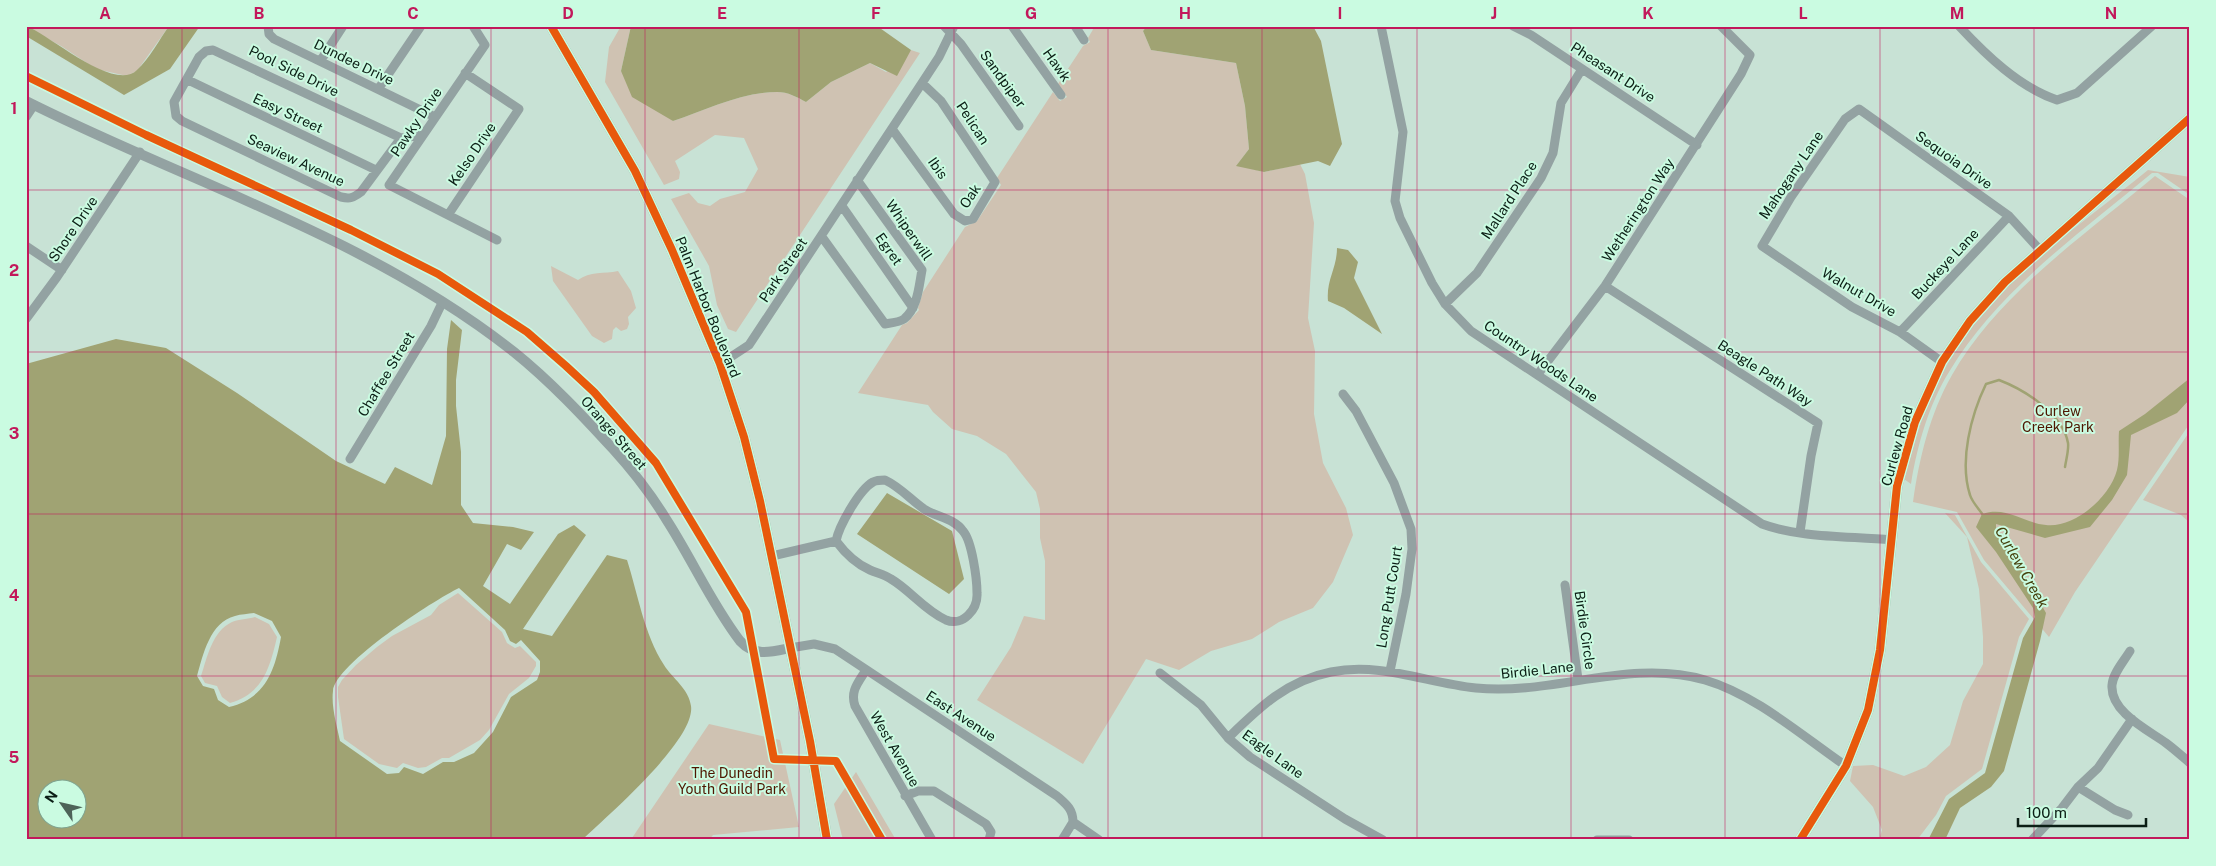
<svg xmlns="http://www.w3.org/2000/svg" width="2216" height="866" font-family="'Public Sans',sans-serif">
  <rect width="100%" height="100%" fill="#c8e2d5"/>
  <path fill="#cfc2b2" d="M29,26H169L137,71L127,76L96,69L61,46L30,29Z
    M621,26H631L621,71L673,121C706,110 742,92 777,92C788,92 797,97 806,102L831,82L870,63L886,72L911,50L920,53L736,332L728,329L717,305L709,266L671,199L689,193L698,203L710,206L720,199L745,192L758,169L744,138L715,135L675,161L680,172L679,179L664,185L605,82L609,47Z
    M1095,26H1147L1143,31L1151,50L1236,63L1245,106L1249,149L1237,165L1264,172L1300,164L1305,174L1314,223L1308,318L1315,351L1314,414L1323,463L1346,508L1353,535L1333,582L1313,608L1279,622L1252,639L1211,651L1179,670L1146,659L1083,764L977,700L1011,647L1024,616L1045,620V561L1040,538V509L1036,492L1006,454L977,436L952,429L933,412L928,405L858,393L902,325L907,323L919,310L918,308L923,292L965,227L977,221L1001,185L997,178L1053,92L1060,101L1067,97L1058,84L1083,46L1090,42L1088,38Z
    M2148,170L2190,177V195L2158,173H2152C2080,233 1998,290 1949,372C1929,404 1917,446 1911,484L1904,479C1915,440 1926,400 1947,365C1993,282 2076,229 2148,170Z
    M2155,176L2190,200V423L2075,592L2049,637L1984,560L1957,512L1913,502C1919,459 1930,413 1952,375C1998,294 2085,235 2155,176Z
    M551,266L578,280C590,271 604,274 618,271L631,291L636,308L628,317L629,324L627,329L621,331L616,327L613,330L612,339L604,343L592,336L553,281Z
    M2190,431V523L2181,515L2143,500Z
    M1945,513L1955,515L1981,562L2029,619L2019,637L1982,769L1946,796L1936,815L1917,840H1879L1882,830L1873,807L1850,781L1853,766L1873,765L1904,776L1926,767L1950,745L1963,701L1983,664V637L1979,589L1967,537Z
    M458,593L502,632L507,643L515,648L520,646L536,662V666L529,678L509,694L489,730L480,740L449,758H442L426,767L418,768L403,763L397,768L379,764L344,739L338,697V687L342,680L356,665L377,647L392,636L431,615L439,605Z
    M255,617L269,624L277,637C270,667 263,694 230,703L222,697L217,686L205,683L201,676C207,658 212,631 232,622C239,619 248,619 255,617Z
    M709,724L780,740L799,827L713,835L709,840H636L632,838Z
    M856,772L896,840H843L834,804Z"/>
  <path fill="#a0a373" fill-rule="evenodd" d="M26,26C49,34 114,93 137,70C150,58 159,40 169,26H200L170,69L124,95L26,36Z
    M631,26H877L911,50L897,76L870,63L831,82L806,102C797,97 788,92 777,92C742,92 706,110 673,121L632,97L621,71Z
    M1147,26H1313L1321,41L1342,144L1330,166L1318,161L1264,172L1236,166L1249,149L1245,106L1236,63L1151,50L1143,31Z
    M1337,248L1348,250L1358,262L1354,278L1382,334L1344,308L1328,301C1326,280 1337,268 1337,248Z
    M451,320L462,330L456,380V406L461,452V505L473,523L513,527L534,532L521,550L507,544L483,586L510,604L558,534L574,525L586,535L523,629L552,636L607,555L627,560C638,594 644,634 664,665C672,678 689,689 691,706C696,740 606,817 582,840H26V364L116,339L166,348L237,393L336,461L385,484L395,467L432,485L446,436L447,349ZM459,588L505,630L510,641L516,644L521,640L540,661V672L537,680L511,697L493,732L474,753L454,762H443L423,774L404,767L399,773L387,774L340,741C337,726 331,707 333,691C335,664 434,600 459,588ZM254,613L272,621L281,637C275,670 266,698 229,707L218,700L214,689L203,686L197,676C203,655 210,622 235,616C241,614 248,614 254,613ZM48,788H78V818H48Z
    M2190,378V399L2177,413L2131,435L2127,475L2112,500L2090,527L2045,538L1996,524V534L2024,574L2046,613L2040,641L2004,771L1991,787L1960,808L1945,840H1928L1949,799L1985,773L2023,638L2035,617L2033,608L1996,552L1976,527L1982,514C2008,506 2023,523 2046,525C2075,528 2110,497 2117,470C2120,458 2118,443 2119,431L2145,414Z
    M887,493L952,531L964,579L949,594L857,534Z"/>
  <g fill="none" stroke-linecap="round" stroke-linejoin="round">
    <path stroke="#a0a373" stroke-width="2.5" d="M1983,515C1979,509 1972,502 1970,495C1959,461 1971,415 1986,384L1999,380C2025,390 2063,414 2068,443C2069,450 2066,460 2065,467"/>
    <path stroke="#93a2a2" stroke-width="9" d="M268,26L269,34L274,39L435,117
      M473,26L485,45L389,185L497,240
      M944,26L961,44L1019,126
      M1012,26L1061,95
      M1075,26L1084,40
      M1381,26L1403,132L1395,201L1400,218L1432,283L1445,304L1471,331L1762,524C1800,538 1850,536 1891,540
      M1513,26L1531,35L1697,145
      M1959,26C1986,55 2019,87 2057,100L2077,93L2152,26
      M321,60L343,26
      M188,80L376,170
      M379,88L421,26
      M26,117L34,105
      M892,129L954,214L965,221L973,219L995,182L941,101L922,83
      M401,138L213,50L206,51L199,57L174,102L176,116L182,121L341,197C350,199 353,198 361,192L401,138L423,135
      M842,206L913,308
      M448,215L519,109L465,73
      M822,237L885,324C891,323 900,322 904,319C918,308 919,285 922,270L857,180
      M26,246L62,270
      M1605,286L1818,423L1811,456L1800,532
      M1445,304L1477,273L1541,178L1553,153L1561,103L1582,69
      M26,319L57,277L140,152
      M1900,332L2009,216
      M1942,362L1900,332L1852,307L1762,246L1791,197L1845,119L1859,109L2009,216L2040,250
      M720,364L749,345L922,83L939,57L954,26
      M1538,374L1605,286L1741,74L1750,55L1721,26
      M1343,394L1356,411L1394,483L1411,529L1412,549L1406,594L1390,671
      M350,459L431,326L442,303
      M885,480C900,487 910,499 924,509C936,517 954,518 963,531C972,541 977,579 977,593C978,609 963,627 946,620C924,610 910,590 891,579C885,575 877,573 870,570C856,564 845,553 836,541C839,526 859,490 873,482C877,480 881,480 885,480Z
      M772,556L836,541
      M1565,585L1578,679
      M790,648L814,644L835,649L1057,796C1066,804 1073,809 1073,822
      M2130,651C2124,661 2113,673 2112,685C2110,712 2148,730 2166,743C2174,749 2182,756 2190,763
      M866,670C858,683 850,691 855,706L932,840
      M1160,673L1201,705L1228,738L1250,757L1345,819L1383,840
      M1228,738C1260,707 1286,681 1331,672C1381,662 1427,683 1476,688C1552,696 1629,658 1705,680C1756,695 1802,736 1846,766
      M2078,787L2115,810L2128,815
      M905,796L918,791H934L986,824L991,832L989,840
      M1073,822L1099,840
      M1062,840L1073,822
      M1597,840H1629
      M2032,840L2062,808L2078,787L2098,768L2132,719"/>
    <path stroke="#93a2a2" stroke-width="10" d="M26,101C189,183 369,237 514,352C550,381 582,415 613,449C632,470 651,494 666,519C692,559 711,603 740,641C755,657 771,652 790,648"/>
    <path stroke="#90a19f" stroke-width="11" d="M551,26L635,171L672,250L720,364L744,437L760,501L810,741L827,840
      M1800,840L1846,766L1868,710L1880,650L1897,486L1915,422L1942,362L1970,321L2005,282L2190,118"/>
    <g stroke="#cafbe1" stroke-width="11">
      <path id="cycleway" d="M551,26L635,171L672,250L720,364L744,437L760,501L810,741L827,840
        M26,76L146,135L351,230L438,274L527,332L566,366L594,392L656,463L746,612L774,759L836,761L882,840
        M1800,840L1846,766L1868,710L1880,650L1897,486L1915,422L1942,362L1970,321L2005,282L2190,118"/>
    </g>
    <use href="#cycleway" stroke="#e8590c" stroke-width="8"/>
  </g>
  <path fill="none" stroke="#c2185b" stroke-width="1" stroke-opacity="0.55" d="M182,26V840M336,26V840M491,26V840M645,26V840M799,26V840M954,26V840M1108,26V840M1262,26V840M1417,26V840M1571,26V840M1725,26V840M1880,26V840M2034,26V840M26,190H2190M26,352H2190M26,514H2190M26,676H2190"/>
  <g text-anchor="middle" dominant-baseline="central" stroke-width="4" stroke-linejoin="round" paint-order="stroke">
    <g font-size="14" fill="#0b1e15" stroke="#cafbe1">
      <text transform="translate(354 62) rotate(26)">Dundee Drive</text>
      <text transform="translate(1057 65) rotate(55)">Hawk</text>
      <text transform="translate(294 71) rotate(26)">Pool Side Drive</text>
      <text transform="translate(1613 72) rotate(33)">Pheasant Drive</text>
      <text transform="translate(1003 79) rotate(54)">Sandpiper</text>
      <text transform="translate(288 113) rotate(25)">Easy Street</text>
      <text transform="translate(416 122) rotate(-56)">Pawky Drive</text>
      <text transform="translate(973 123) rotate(57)">Pelican</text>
      <text transform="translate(472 154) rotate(-56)">Kelso Drive</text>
      <text transform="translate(296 160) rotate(25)">Seaview Avenue</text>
      <text transform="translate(1954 160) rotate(35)">Sequoia Drive</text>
      <text transform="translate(938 168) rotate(54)">Ibis</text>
      <text transform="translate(1791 175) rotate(-56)">Mahogany Lane</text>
      <text transform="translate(970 196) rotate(-56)">Oak</text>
      <text transform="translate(1509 200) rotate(-57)">Mallard Place</text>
      <text transform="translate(1638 210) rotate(-57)">Wetherington Way</text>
      <text transform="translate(73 229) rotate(-56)">Shore Drive</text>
      <text transform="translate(909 230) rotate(55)">Whiperwill</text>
      <text transform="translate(889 249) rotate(55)">Egret</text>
      <text transform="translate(1945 264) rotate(-47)">Buckeye Lane</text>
      <text transform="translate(783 270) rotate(-56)">Park Street</text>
      <text transform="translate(1859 292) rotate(30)">Walnut Drive</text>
      <text transform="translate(708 307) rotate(68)">Palm Harbor Boulevard</text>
      <text transform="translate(1541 361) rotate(34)">Country Woods Lane</text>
      <text transform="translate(1765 373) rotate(33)">Beagle Path Way</text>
      <text transform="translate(386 374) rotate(-59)">Chaffee Street</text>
      <text transform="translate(614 433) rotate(49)">Orange Street</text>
      <text transform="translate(1897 446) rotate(-74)">Curlew Road</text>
      <text transform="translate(1389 597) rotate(-81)">Long Putt Court</text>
      <text transform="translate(1585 630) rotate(82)">Birdie Circle</text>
      <text transform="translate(1537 670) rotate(-6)">Birdie Lane</text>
      <text transform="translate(961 716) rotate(33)">East Avenue</text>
      <text transform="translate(895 749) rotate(60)">West Avenue</text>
      <text transform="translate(1273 754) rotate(36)">Eagle Lane</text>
    </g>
    <g font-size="14" fill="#4e1600" stroke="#cafbe1">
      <text x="2058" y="411">Curlew<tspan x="2058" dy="16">Creek Park</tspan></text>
      <text x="732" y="773">The Dunedin<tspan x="732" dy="16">Youth Guild Park</tspan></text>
    </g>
    <g font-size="15" font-style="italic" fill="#47420f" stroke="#cafbe1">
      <text transform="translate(2022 567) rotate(60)">Curlew Creek</text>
    </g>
  </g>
  <rect width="2216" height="866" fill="none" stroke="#cafbe1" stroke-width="55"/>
  <g transform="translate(62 804) rotate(304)"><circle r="24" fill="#cafbe1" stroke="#7ea38f"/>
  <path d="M0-4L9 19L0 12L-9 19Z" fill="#4d6358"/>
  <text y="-8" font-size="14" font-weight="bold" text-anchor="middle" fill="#0b1e15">N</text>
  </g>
  <path d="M2018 818v8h128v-8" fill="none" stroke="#0b1e15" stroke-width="2.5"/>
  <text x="2026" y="818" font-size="15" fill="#0b1e15" stroke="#cafbe1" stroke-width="4" paint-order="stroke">100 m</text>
  <rect x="28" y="28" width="2160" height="810" fill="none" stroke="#c2185b" stroke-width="2"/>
  <g font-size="16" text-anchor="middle" font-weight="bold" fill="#c2185b">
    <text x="105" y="19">A</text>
    <text x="259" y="19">B</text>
    <text x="413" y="19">C</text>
    <text x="568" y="19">D</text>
    <text x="722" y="19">E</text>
    <text x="876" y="19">F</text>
    <text x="1031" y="19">G</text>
    <text x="1185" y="19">H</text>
    <text x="1340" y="19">I</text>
    <text x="1494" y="19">J</text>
    <text x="1648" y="19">K</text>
    <text x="1803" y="19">L</text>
    <text x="1957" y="19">M</text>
    <text x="2111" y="19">N</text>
    <text x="14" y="114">1</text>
    <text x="14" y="276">2</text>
    <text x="14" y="439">3</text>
    <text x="14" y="601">4</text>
    <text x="14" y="763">5</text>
  </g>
</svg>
